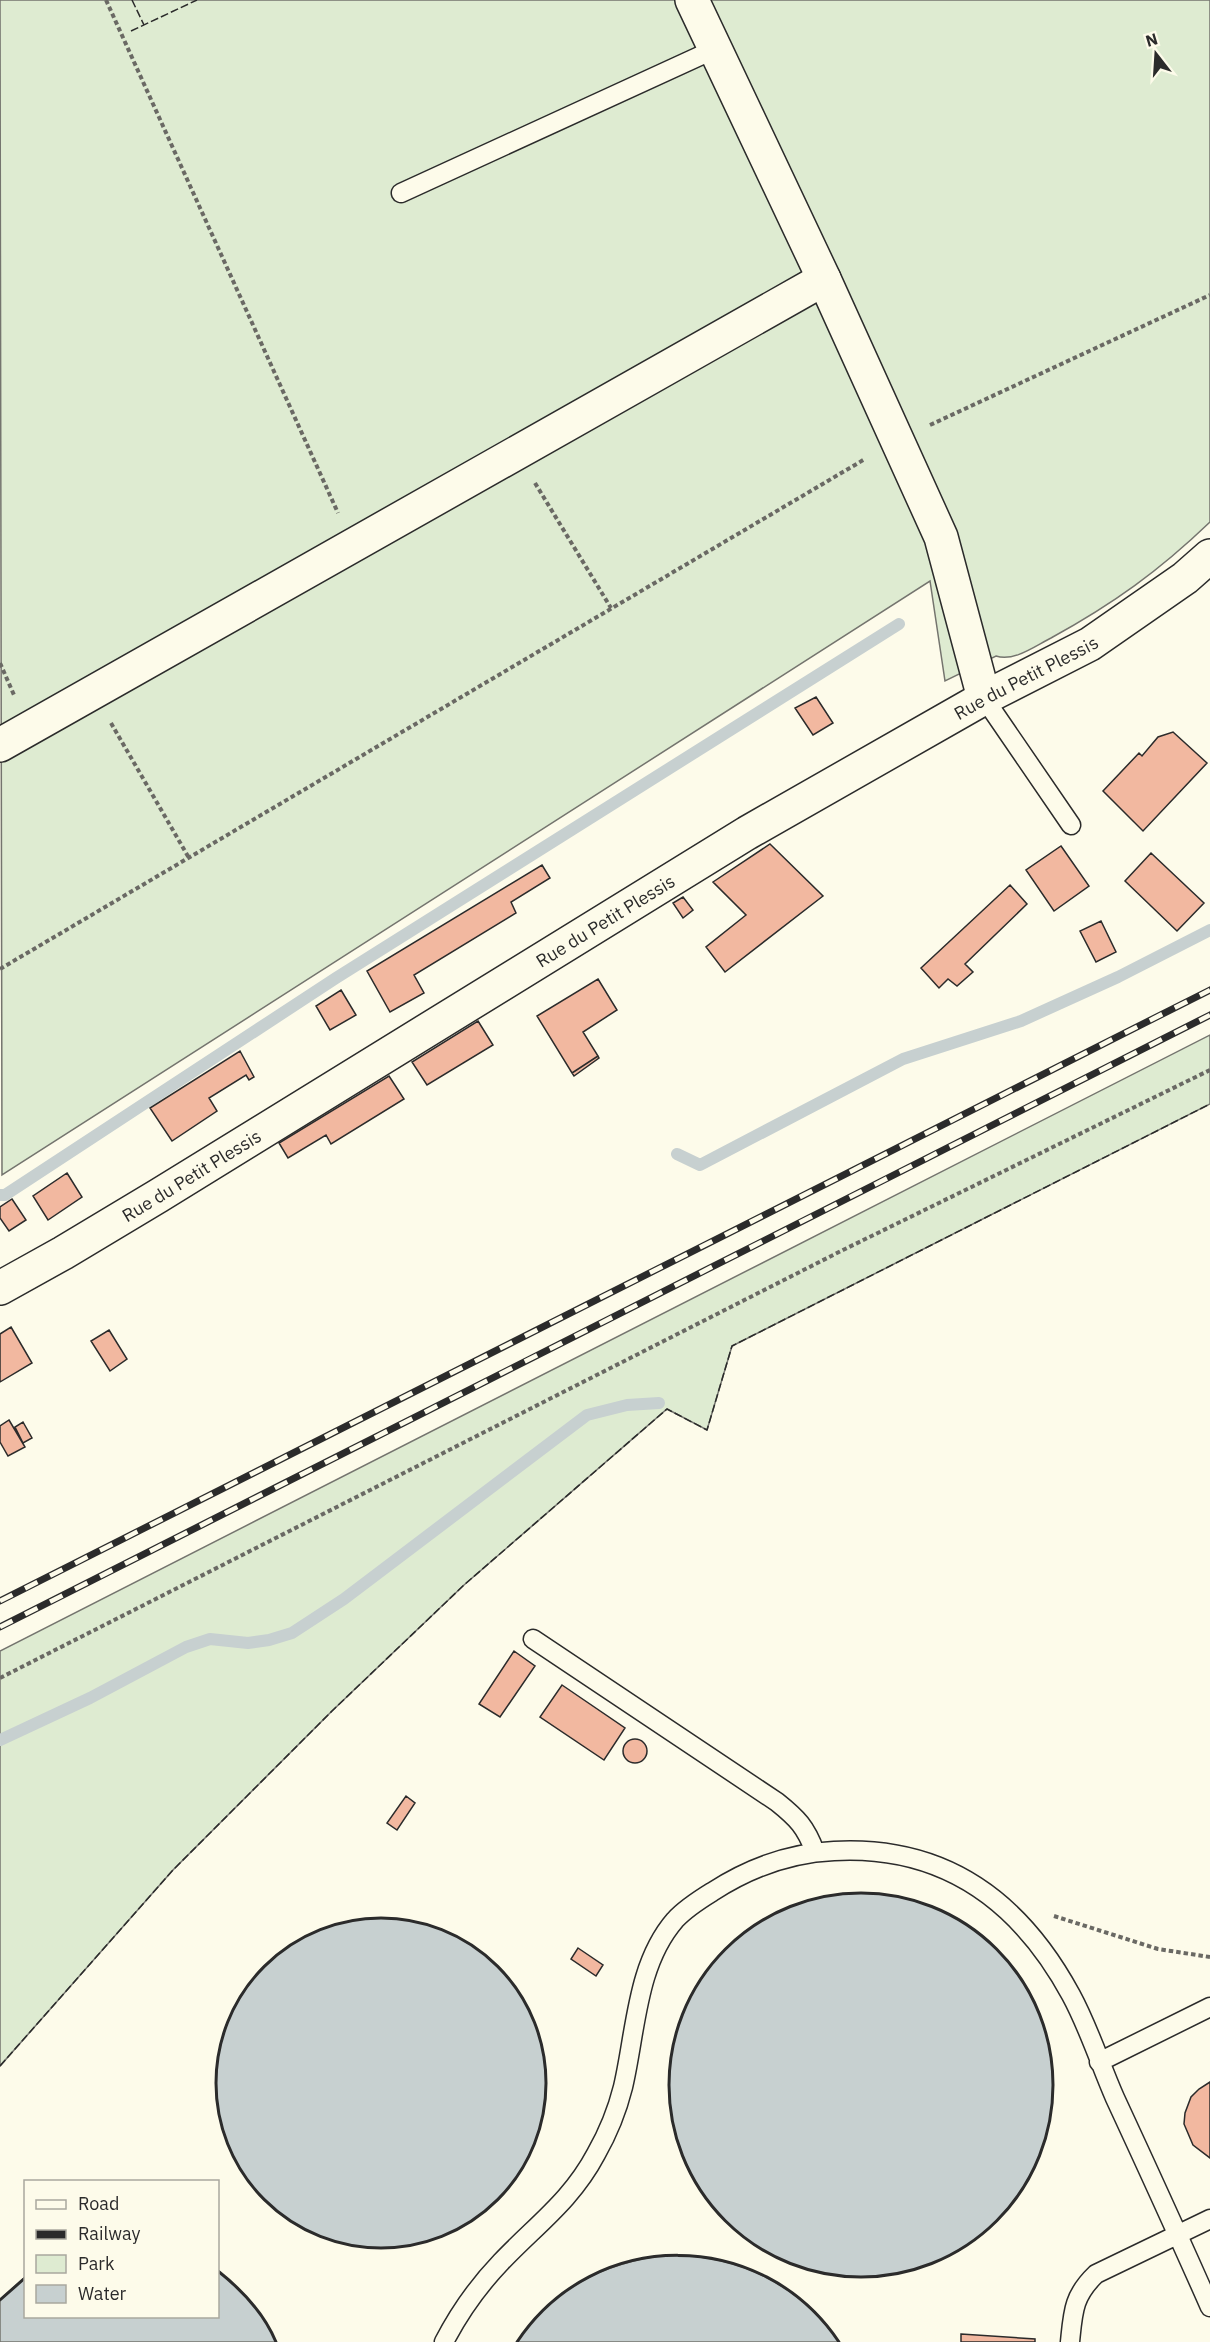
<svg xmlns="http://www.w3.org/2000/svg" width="1210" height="2342" font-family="'IBM Plex Sans',sans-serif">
  <rect width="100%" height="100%" fill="#fdfbea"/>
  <path fill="#deebd1" stroke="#74746e" stroke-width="1.5" d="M0,0H1210V522C1159,571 1113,604 1051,638C1035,646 1014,662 996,656L945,681L930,581L2,1175Z
    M1210,1035V1104L732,1346L707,1430L667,1409L464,1585L332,1711L173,1870L0,2066V1651Z"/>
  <path fill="#c7d0d0" stroke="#74746e" stroke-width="1.5" d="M669 2085a192 192 0 1 1 384 0a192 192 0 1 1-384 0Z
    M216 2083a165 165 0 1 1 330 0a165 165 0 1 1-330 0Z
    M666,2255C736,2254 799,2283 839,2342H517C553,2288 603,2263 666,2255Z
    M218,2271C242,2290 264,2313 276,2342H0V2300L25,2277L26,2316H218Z"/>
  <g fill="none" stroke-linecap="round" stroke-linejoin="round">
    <path stroke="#c7d0d0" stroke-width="12" d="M677,1154L700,1165L903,1059L1021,1021L1118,977L1210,930
      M0,1195H5L336,978L899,624
      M0,1740L90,1698L186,1647L210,1639L248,1643L269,1640L292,1633L344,1599L587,1415L627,1405L659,1403"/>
  </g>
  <path fill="#f2b8a0" stroke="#2b2b2b" stroke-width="1.5" d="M816,697L833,723L813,735L795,708Z
    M1173,732L1207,763L1143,831L1103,791L1139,753L1142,756L1158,737Z
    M770,844L823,896L725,972L706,947L746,915L713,882Z
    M1061,846L1089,886L1054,911L1026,870Z
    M1151,853L1204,903L1177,931L1125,881Z
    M542,865L550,878L511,902L516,913L414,975L424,993L390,1012L367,971Z
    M1010,885L1027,904L965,964L973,972L957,986L948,979L939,988L921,968Z
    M683,897L693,910L683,918L673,903Z
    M1101,921L1116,952L1096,962L1080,931Z
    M598,979L617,1010L583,1032L598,1056L572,1073L537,1016Z
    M341,990L356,1015L330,1030L316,1006Z
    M478,1021L493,1045L427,1085L412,1062Z
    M240,1051L254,1077L249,1080L246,1075L209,1098L217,1111L172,1141L150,1108Z
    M598,1056L599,1058L574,1076L572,1073Z
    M389,1076L404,1099L331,1144L326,1135L288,1158L279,1143Z
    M67,1173L82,1197L48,1220L33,1196Z
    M12,1199L26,1220L9,1231L0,1218V1207Z
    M11,1327L32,1363L0,1382V1334Z
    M109,1330L127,1359L110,1371L91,1341Z
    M9,1420L25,1447L8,1456L0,1442V1426Z
    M23,1422L32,1438L23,1443L15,1427Z
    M514,1651L535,1666L500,1717L479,1704Z
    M562,1685L625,1728L604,1760L540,1717Z
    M623 1751a12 12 0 1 1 24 0a12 12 0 1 1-24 0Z
    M406,1796L415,1803L397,1830L387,1823Z
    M578,1948L603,1965L596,1976L571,1959Z
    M1210,2082V2158L1193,2145L1184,2124L1185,2113L1191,2097L1199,2089Z
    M961,2334L1035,2339V2342H961Z"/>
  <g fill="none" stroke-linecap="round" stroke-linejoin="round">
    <g stroke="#2b2b2b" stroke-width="21">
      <path id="service" d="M401,193L715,49
        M984,698L1071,825
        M533,1639L777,1802C797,1818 806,1827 815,1852
        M1099,2062L1210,2007
        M444,2342C459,2313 479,2285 501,2262C536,2225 571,2201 596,2154C608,2133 617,2111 623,2087C636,2032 636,1965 675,1920C685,1909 699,1900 712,1892C749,1868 789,1853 834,1851C944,1845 1020,1901 1071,1995C1089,2028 1100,2064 1115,2098C1147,2167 1179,2237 1210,2307
        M1070,2342C1073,2312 1073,2296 1096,2274L1210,2219"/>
    </g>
    <g stroke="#2b2b2b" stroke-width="36">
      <g id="minor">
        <path d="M692,0L824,279L941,537L984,698"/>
        <path d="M0,745L824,279"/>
        <path id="s1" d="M0,1288L63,1253L158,1196L747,833L984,698L1090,644L1185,578L1210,556"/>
      </g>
    </g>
    <path stroke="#6a6964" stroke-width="4" stroke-dasharray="4.5 3" stroke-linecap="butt" d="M106,0L338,513
      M930,425L1210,295
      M535,483L611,608
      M0,663L14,695
      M111,723L189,858
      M0,969L865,459
      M0,1678L843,1250L1210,1070
      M1054,1916L1158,1949L1210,1957"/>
    <use href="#service" stroke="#fdfbea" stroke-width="18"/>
    <use href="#minor" stroke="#fdfbea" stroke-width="33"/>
    <g stroke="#2b2b2b" stroke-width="7">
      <path id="rail" d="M0,1601L1210,990
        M0,1627L1210,1015"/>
    </g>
    <use href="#rail" stroke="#fdfbea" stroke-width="4.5" stroke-dasharray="14" stroke-linecap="butt"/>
    <path stroke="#2b2b2b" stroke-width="1.5" stroke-dasharray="8 3" stroke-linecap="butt" d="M132,0L144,25
      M131,31L197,0
      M0,2066L173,1870L332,1711L464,1585L667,1409L707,1430L732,1346L1210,1104"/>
    <path stroke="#2b2b2b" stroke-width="3" d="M669 2085a192 192 0 1 1 384 0a192 192 0 1 1-384 0Z
      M216 2083a165 165 0 1 1 330 0a165 165 0 1 1-330 0Z
      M218,2271C242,2290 264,2313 276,2342
      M0,2300L26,2277
      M517,2342C594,2226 762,2227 839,2342"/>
  </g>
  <g text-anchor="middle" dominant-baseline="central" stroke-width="4.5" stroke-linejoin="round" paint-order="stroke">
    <g font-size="18" fill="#2b2b2b" stroke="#fdfbea">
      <text stroke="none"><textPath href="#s1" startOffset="1194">Rue du Petit Plessis</textPath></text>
      <text stroke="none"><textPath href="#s1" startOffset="708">Rue du Petit Plessis</textPath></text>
      <text stroke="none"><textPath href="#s1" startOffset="222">Rue du Petit Plessis</textPath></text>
    </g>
  </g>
  <rect x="24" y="2180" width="195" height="138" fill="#fdfbea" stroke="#a9a89e" stroke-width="1.5"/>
  <rect x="36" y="2200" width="30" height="9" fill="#fdfbea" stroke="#a9a89e" stroke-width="1.5"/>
  <text x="78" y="2210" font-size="18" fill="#2b2b2b">Road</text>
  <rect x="36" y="2230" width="30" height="9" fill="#2b2b2b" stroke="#a9a89e" stroke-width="1.5"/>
  <text x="78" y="2240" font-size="18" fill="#2b2b2b">Railway</text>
  <rect x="36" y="2255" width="30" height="18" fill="#deebd1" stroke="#a9a89e" stroke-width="1.5"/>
  <text x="78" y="2270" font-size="18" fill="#2b2b2b">Park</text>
  <rect x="36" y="2285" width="30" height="18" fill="#c7d0d0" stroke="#a9a89e" stroke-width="1.5"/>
  <text x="78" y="2300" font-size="18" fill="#2b2b2b">Water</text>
  <g transform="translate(1156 54) rotate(343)" stroke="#fdfbea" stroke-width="4.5" paint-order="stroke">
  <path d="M0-4.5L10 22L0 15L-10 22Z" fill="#2b2b2b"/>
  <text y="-9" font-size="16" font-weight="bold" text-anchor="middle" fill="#2b2b2b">N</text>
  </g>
</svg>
